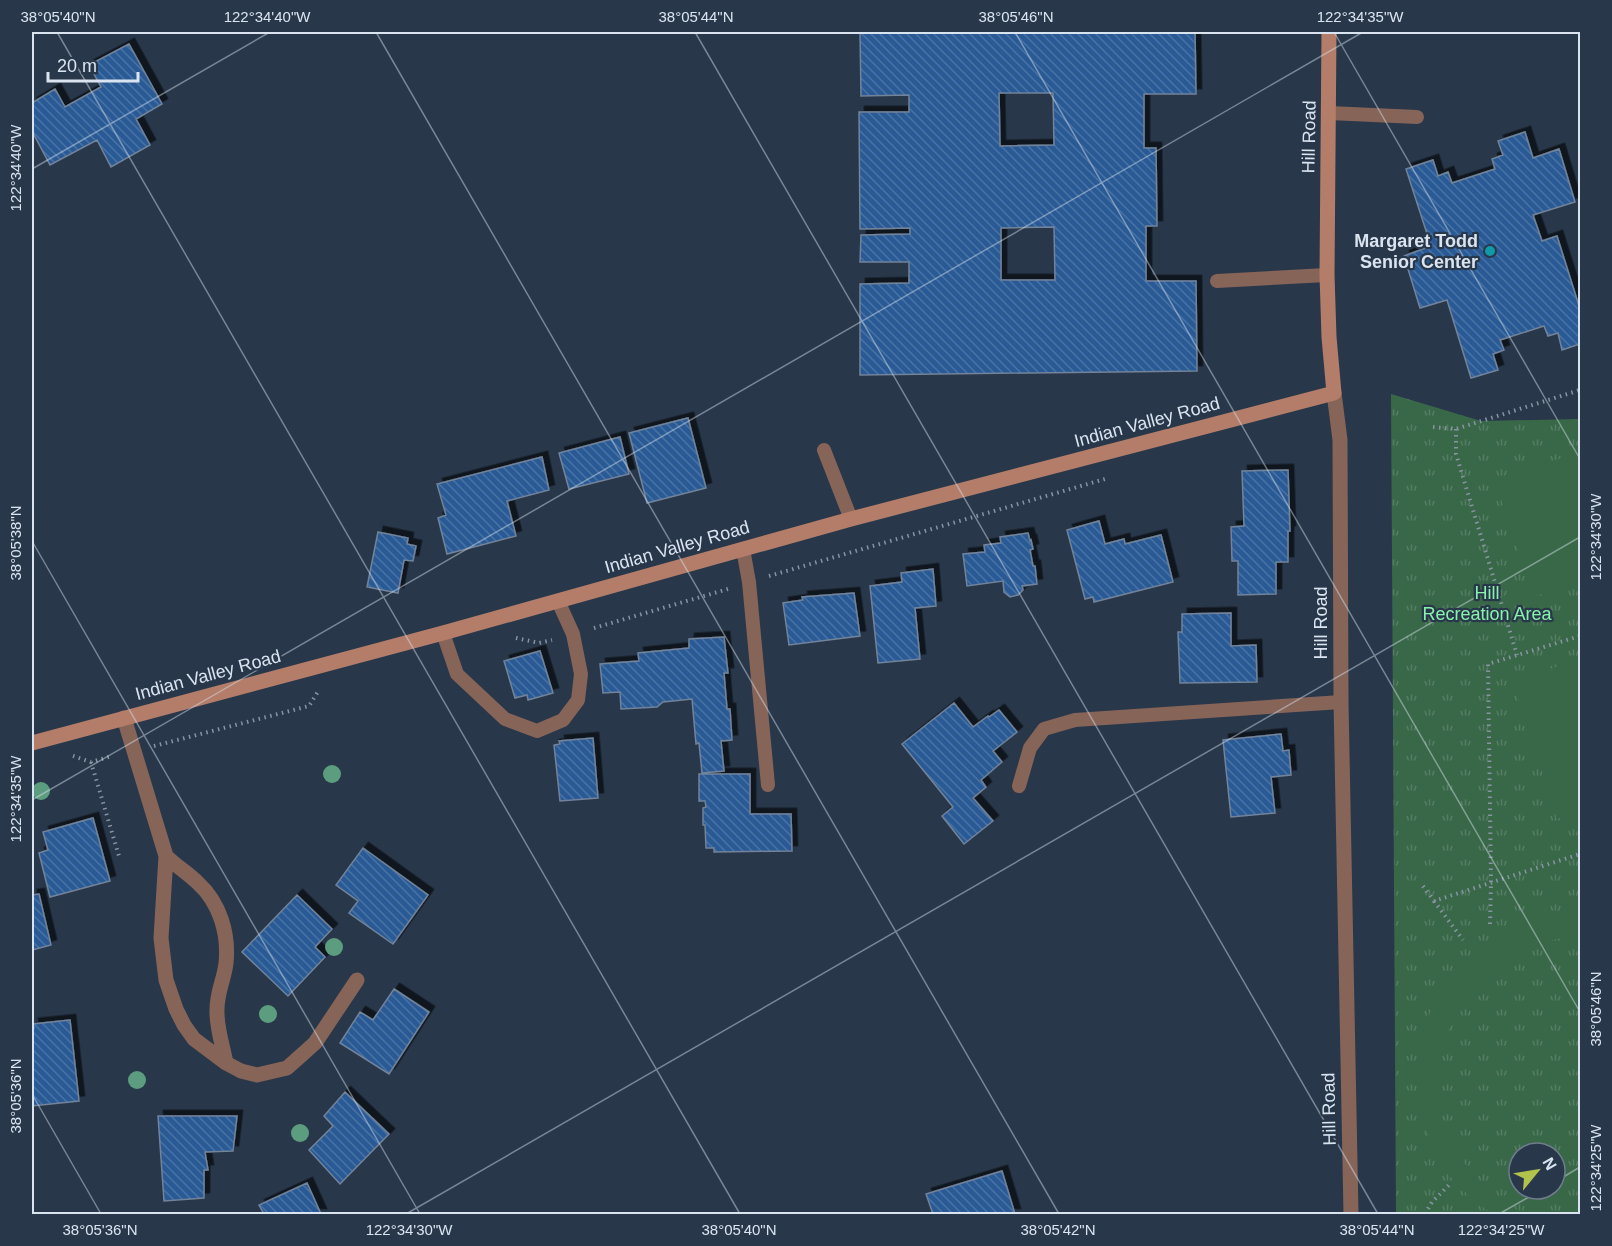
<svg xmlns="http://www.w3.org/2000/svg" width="1612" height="1246" font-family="Arial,sans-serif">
  <defs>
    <pattern id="grass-tufts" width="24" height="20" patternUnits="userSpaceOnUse" patternTransform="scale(1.5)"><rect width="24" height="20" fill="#396848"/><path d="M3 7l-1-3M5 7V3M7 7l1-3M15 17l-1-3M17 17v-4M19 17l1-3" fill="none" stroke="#557d63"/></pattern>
    <pattern id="building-back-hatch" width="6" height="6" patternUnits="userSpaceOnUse" patternTransform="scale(1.5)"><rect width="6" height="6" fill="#2a5a95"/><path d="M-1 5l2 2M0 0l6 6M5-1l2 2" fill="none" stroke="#4872a4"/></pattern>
    <filter id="shadow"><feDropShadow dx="5.5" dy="-5.5" stdDeviation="0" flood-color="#0009"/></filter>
  </defs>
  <rect width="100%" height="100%" fill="#28374a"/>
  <path fill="url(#grass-tufts)" fill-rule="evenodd" d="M1391,394L1481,421L1580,419V1214H1396ZM1519,1153H1555V1189H1519Z"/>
  <path fill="#396848" d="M1580,452V582L1532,597L1495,480Z
    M1580,659V811L1557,819L1513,681Z
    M1575,912H1580V937C1511,937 1451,992 1440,1058C1438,1066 1436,1074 1436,1081C1437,1104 1445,1131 1456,1151C1460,1158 1465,1164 1470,1170C1485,1189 1504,1206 1527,1214H1493L1473,1200L1446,1172L1431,1143L1422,1107L1419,1063L1423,1034L1433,1003L1450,976L1476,950L1505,930L1539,918Z"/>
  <path fill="url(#building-back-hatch)" stroke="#72839a" stroke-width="1.5" fill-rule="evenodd" filter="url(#shadow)" d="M860,32H1195L1196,94H1144V148H1156L1157,226H1146V281H1196L1197,371L860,375V284L909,283V262H860L861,235L910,234V228L860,229L859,112H909V95L861,96ZM999,93H1053L1054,145L1000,146ZM1054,227L1055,280H1001V228Z
    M129,44L162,104L136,119L150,145L111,167L97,140L50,165L32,131V103L55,89L65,107L101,87L89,65Z
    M1525,132L1533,158L1559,149L1575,202L1533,215L1542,241L1557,236L1580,309V344L1562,350L1558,333L1548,336L1544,326L1500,340L1504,350L1493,354L1498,370L1471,378L1447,300L1420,308L1404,256L1431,246L1406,169L1433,160L1438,176L1448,172L1452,183L1495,169L1492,159L1503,155L1498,141Z
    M688,418L706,488L647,503L629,433Z
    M620,437L629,474L569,489L559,453Z
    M542,457L549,490L507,501L516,536L447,554L438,518L446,515L437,484Z
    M1288,470L1290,531H1288V562H1276V594L1238,595V561H1232L1231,527L1244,526L1242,471Z
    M1099,521L1105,544L1124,539L1125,544L1161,535L1173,582L1094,602L1093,597L1085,599L1067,530Z
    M378,532L408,538L407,544L416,546L413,561L404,560L398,593L367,587Z
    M1028,533L1030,541L1031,540L1033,549L1030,550L1033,566H1035L1037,584L1022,586L1023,590L1018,595L1010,597L1004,592L1003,581L967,586L963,554L985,552L984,545L1001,543L1000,537Z
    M933,569L936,606L915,608L920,659L878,663L870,586L902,582L901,573Z
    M854,593L860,636L789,645L783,603L803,600L802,597Z
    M1231,613V646L1256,645L1257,682L1180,683L1178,632H1182V614Z
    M724,637L728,673H724L727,709H730L732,740L721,741L724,771L702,773L699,743L696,744L692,699L663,702L657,707L621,709L620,692L603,693L600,664L639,661L638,653L689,648V639Z
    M540,651L553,693L528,700L527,695L515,698L504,661Z
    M954,703L973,727L988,716L989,717L999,710L1017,732L993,751L1002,762L981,780L986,787L973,798L993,821L964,844L942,816L953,807L902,744Z
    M1281,734L1283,751L1289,750L1291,775L1271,777L1275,813L1231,817L1223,740Z
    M593,738L598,798L560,801L554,745L560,744L559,741Z
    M699,774H750V814H791L792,851L714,852V848H706L705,825H703V808L706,807L705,801H699Z
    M93,818L110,881L50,897L39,853L48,850L43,832Z
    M363,848L428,895L393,944L349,913L358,901L336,885Z
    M39,894L51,945L32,950V895Z
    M297,895L332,929L315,947L325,957L288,996L242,952Z
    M394,989L429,1012L389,1074L340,1043L360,1012L373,1020Z
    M70,1020L79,1101L32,1106V1028H34L33,1024Z
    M345,1092L389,1134L340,1184L309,1150L333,1126L324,1116Z
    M158,1116H237L233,1151L205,1152L208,1170H204V1198L164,1201Z
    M1002,1171L1015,1214H933L926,1194Z
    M307,1183L321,1214H264L259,1205Z"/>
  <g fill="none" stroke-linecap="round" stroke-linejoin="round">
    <path stroke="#8894a3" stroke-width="4" stroke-dasharray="1.5 4.5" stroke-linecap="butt" d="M1433,427L1456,429L1580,390
      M1456,429V454L1517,655
      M769,576L1105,479
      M594,628L728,589
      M516,638L539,643L552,640
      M154,746L309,706L319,690
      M73,756L91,762L112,756
      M91,762L119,856
      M1423,886L1434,901L1580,854
      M1434,901L1463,940
      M1490,924L1491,882L1488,664L1580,636
      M1425,1214L1432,1202L1451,1183"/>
    <path stroke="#876458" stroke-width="14" d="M1329,113L1417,117
      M1217,281L1327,275
      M824,450L851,519
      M743,549L749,582L768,785
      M443,633L457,674L505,719L537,731L563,720L578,700L581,674L573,634L558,601
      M1019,786L1030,748L1044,729L1075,720L1341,702"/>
    <path stroke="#876458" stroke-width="15" d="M1334,393L1340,440L1341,702L1351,1214
      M124,718L166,856L161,938L166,980L176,1009L184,1025L194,1039L226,1063L241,1071L257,1075L287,1068L315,1043L357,980
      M166,856C176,866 188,873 198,883C220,903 229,934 226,963C224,981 216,993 217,1013C217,1029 223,1047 226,1063"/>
    <path stroke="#b47d6a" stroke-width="15" d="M32,743L443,633L851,519L1334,393L1329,337L1327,275L1329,32"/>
  </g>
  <g fill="#5d9d7f">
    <circle cx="332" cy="774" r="9"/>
    <circle cx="41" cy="791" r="9"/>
    <circle cx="334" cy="947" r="9"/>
    <circle cx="268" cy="1014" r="9"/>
    <circle cx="137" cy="1080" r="9"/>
    <circle cx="300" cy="1133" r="9"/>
  </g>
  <path fill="none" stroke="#dae4f0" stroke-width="1.5" stroke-opacity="0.45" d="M57,32L740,1214M376,32L1059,1214M695,32L1378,1214M1015,32L1580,1012M1334,32L1580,459M32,169L270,32M32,541L420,1214M32,800L1363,32M32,1094L101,1214M1555,1182L1580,1167M406,1214L1580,537M1499,1214L1543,1189"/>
  <circle fill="#0f9aa8" stroke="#28374a" stroke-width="2" cx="1490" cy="251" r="6"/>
  <g text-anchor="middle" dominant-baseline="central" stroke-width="4.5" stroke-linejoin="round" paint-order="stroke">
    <g font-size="18" fill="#dae4f0" stroke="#28374a">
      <text transform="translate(1309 137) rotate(-89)">Hill Road</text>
      <text transform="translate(1147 422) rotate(-15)">Indian Valley Road</text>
      <text transform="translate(677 547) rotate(-16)">Indian Valley Road</text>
      <text transform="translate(1321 623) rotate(-90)">Hill Road</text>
      <text transform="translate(208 675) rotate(-15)">Indian Valley Road</text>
      <text transform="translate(1329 1109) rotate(-91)">Hill Road</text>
    </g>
    <g font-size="18" font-weight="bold" fill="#dae4f0" stroke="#28374a" text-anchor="end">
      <text x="1478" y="241">Margaret Todd<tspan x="1478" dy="21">Senior Center</tspan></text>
    </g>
    <g font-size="18" fill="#89f1aa" stroke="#28374a">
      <text x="1487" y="593">Hill<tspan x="1487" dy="21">Recreation Area</tspan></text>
    </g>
  </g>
  <rect width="1612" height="1246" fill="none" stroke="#28374a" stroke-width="66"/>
  <g transform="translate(1537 1171) rotate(60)"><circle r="28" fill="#28374a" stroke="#6f7c8c" stroke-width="1.5"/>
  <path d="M0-4.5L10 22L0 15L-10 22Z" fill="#b2c34c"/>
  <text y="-9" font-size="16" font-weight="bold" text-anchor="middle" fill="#dae4f0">N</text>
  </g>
  <path d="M48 72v9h90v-9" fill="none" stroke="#dae4f0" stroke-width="3"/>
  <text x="57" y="72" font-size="18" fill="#dae4f0" stroke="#28374a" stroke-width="4.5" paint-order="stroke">20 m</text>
  <rect x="33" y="33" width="1546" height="1180" fill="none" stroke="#dae4f0" stroke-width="2"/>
  <g font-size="15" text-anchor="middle" fill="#dae4f0">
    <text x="58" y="22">38°05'40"N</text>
    <text x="267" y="22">122°34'40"W</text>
    <text x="696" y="22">38°05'44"N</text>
    <text x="1016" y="22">38°05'46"N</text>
    <text x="1360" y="22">122°34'35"W</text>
    <text transform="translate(16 168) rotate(-90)" y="5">122°34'40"W</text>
    <text transform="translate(1596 537) rotate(-90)" y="5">122°34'30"W</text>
    <text transform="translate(16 543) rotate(-90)" y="5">38°05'38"N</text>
    <text transform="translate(16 799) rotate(-90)" y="5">122°34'35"W</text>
    <text transform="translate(1596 1009) rotate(-90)" y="5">38°05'46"N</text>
    <text transform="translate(16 1096) rotate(-90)" y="5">38°05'36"N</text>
    <text transform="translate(1596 1168) rotate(-90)" y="5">122°34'25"W</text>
    <text x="100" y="1235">38°05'36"N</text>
    <text x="409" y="1235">122°34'30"W</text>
    <text x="739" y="1235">38°05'40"N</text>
    <text x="1058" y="1235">38°05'42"N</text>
    <text x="1377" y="1235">38°05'44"N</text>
    <text x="1501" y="1235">122°34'25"W</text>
  </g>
</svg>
